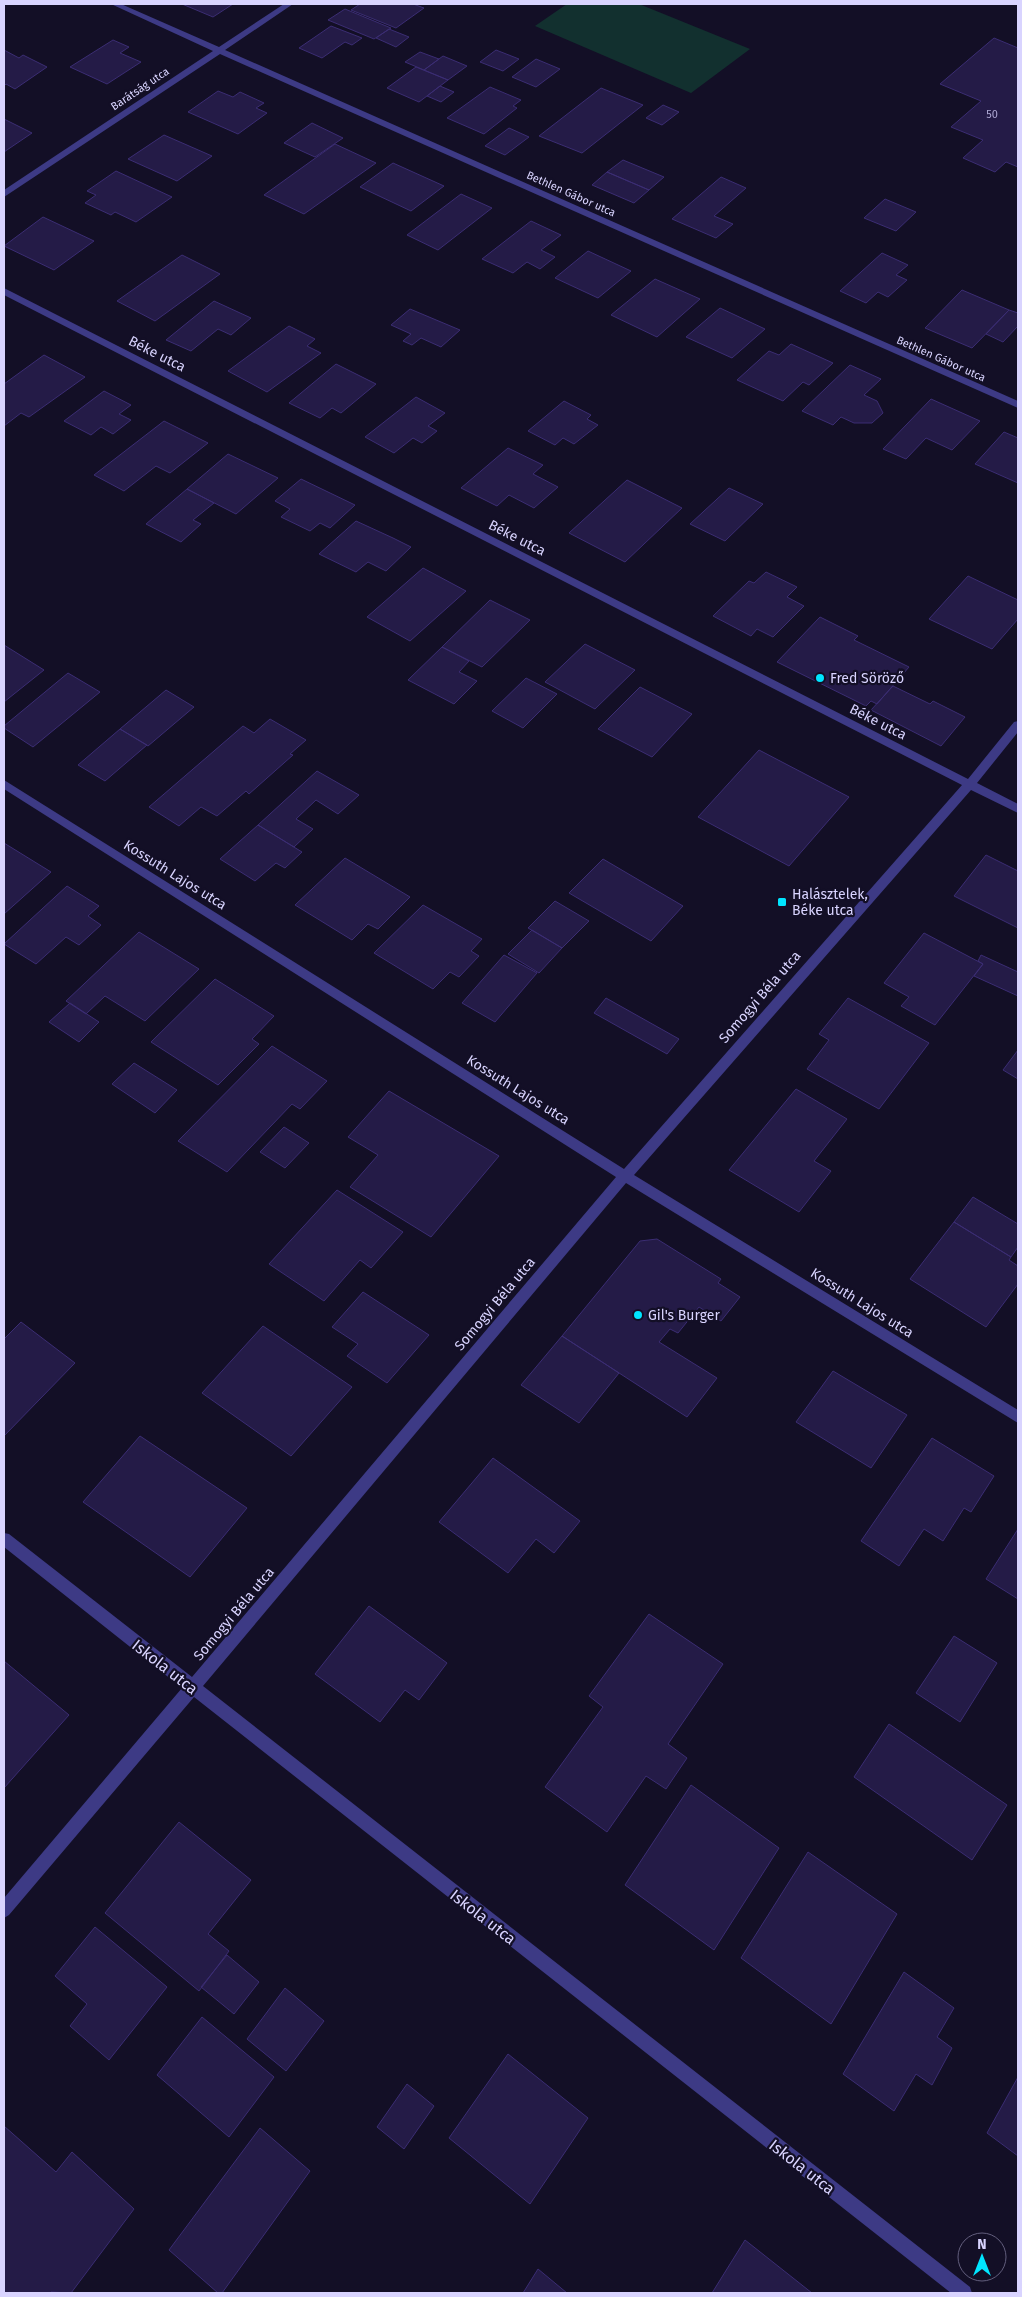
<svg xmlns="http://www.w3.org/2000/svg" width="1022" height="2297" font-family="'Fira Sans',sans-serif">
  <rect width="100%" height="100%" fill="#130f26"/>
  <path fill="#12302f" d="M567,4H639L750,49L691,93L535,26Z"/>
  <path fill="#241b47" stroke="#3b2d73" d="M182,4H233L213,17Z
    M360,4H413L424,8L396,28L351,10Z
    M345,9L391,28L374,39L328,20Z
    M331,26L362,38L352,45L345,42L322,58L299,48Z
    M389,29L409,37L396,47L376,38Z
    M994,38L1018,48V167L1006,162L995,172L963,158L983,140L951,127L981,101L940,84Z
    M113,40L129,47L120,53L141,62L107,84L70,67Z
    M4,50L19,58L23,55L47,67L15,89L6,84L4,86Z
    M496,50L519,59L503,71L480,62Z
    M420,52L439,59L424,70L405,62Z
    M443,56L467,66L448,80L424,70Z
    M536,59L560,69L536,87L512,77Z
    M416,67L448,80L419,102L387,88Z
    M440,86L454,92L441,102L427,96Z
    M490,87L521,100L513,106L517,108L484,134L447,118Z
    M601,88L643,105L582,153L539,136Z
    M218,91L233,97L240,92L264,103L256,108L267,113L238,134L188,112Z
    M663,105L679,112L662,125L646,118Z
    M4,119L32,133L4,152Z
    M312,123L343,138L315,157L284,143Z
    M509,128L529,137L505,155L485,146Z
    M164,135L212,156L177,181L128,159Z
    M335,144L376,163L304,214L264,195Z
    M623,160L664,177L649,190L607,172Z
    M393,163L444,186L411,211L360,187Z
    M116,171L172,197L136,222L115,212L111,215L85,203L96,195L87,191Z
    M607,172L649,190L634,203L592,185Z
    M721,177L746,188L714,216L733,224L716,238L672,219Z
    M461,194L492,208L438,250L407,235Z
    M885,199L916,212L896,231L864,218Z
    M43,217L94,241L54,270L4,246Z
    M531,221L561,235L541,250L555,257L540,269L527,262L513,273L482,259Z
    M588,251L631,271L598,298L555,278Z
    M882,253L908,265L896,275L907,280L888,297L878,292L866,303L840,291Z
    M182,255L220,274L155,321L117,301Z
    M655,279L700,299L657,337L611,315Z
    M962,290L1009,310L972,348L925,328Z
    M214,301L251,318L231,335L218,329L191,351L166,340Z
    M720,308L765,329L732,358L686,337Z
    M410,309L460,330L441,347L421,338L412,345L403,341L411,334L391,325Z
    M1009,310L1018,313V326L1003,342L986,334Z
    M289,326L315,339L307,346L321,353L267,392L228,371Z
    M791,344L833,363L809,385L803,382L783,401L737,380L769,351L779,355Z
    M44,355L85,377L29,417L21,413L4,426V384Z
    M336,364L376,384L341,413L332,408L320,418L289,403Z
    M850,365L881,379L864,395L877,401L883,413L872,423H854L841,417L833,425L802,411Z
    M104,391L131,405L119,414L131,420L113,434L101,427L91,435L64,421Z
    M416,397L445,413L428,426L437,431L422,443L413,438L394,453L365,437Z
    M931,399L980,421L952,450L926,438L906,459L883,449Z
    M564,401L591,415L587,419L598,425L574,444L563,438L555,445L528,431Z
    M164,421L208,443L170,473L156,466L124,491L94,475Z
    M1004,432L1018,438V483L975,464Z
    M508,448L543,465L533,474L558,487L534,508L509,495L497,506L461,488Z
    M228,454L278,478L236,514L187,489Z
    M301,479L355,505L330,528L320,523L310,531L281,517L290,509L275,501Z
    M627,480L682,508L625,562L569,533Z
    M729,488L763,504L725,541L690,524Z
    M187,489L214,503L193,520L201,524L181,542L146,524Z
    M356,521L393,538L411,547L386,571L368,562L356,572L319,554Z
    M423,568L466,591L410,641L367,617Z
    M766,572L797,587L787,597L804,606L773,637L757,629L751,636L713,616L749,581L754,583Z
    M968,576L1018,600V619L992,649L929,619Z
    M490,600L530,620L482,667L442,647Z
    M820,617L858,636L854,640L909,667L877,704L871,701L866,706L777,662Z
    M585,644L635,670L595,709L545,682Z
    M4,645L44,670L4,702Z
    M442,647L469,661L459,672L477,681L454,704L408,680Z
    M68,673L100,692L33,747L4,728V726Z
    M526,678L557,694L523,728L492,711Z
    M893,686L930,704L933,701L965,717L941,746L871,710Z
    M640,687L692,714L652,757L598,729Z
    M166,690L194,707L148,746L120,729Z
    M270,719L306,740L290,754L293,755L249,794L246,791L217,816L201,807L179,826L149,807L243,726L254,733Z
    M120,729L147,745L105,781L78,765Z
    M759,750L849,797L789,866L698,817Z
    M317,771L359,795L338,814L316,800L296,819L313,829L294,847L258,825Z
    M258,825L302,852L285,868L276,863L255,881L220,859Z
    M4,843L51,872L4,914Z
    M986,855L1018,871V928L954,896Z
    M345,858L410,897L378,929L368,924L352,940L295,905Z
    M603,859L683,906L651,941L569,893Z
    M67,886L99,906L88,916L101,925L79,945L66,937L36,964L4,944Z
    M555,901L589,921L562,948L528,928Z
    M423,905L482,939L471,951L479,956L459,977L450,972L433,989L374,953Z
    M532,930L562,948L539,973L508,954Z
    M139,932L199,969L145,1021L105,996L86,1014L66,1001Z
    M924,933L983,964L935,1025L901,1006L909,997L884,983Z
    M504,955L537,973L495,1022L462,1003Z
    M981,955L1018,972V996L974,976L983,964L978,961Z
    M215,979L274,1016L252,1039L259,1044L218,1085L151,1042Z
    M606,998L679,1039L667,1054L594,1013Z
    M848,998L929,1043L879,1109L807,1069L829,1040L819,1034Z
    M70,1003L99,1022L79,1042L49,1022Z
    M272,1046L327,1081L300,1109L292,1104L227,1172L178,1141Z
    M1018,1050V1079L1003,1070Z
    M134,1063L177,1090L155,1113L112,1084Z
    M796,1089L847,1119L814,1161L831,1171L799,1212L729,1170Z
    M389,1091L499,1156L431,1237L350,1187L378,1155L348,1137Z
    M284,1127L309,1143L285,1168L260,1152Z
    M337,1190L403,1232L371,1268L360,1260L324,1301L269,1264Z
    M973,1197L1018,1224V1247L1011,1257L954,1222Z
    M954,1222L1011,1257L1009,1260L1018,1266V1284L986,1327L910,1279Z
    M657,1239L721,1279L718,1283L740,1297L721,1321L699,1307L678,1333L670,1329L659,1342L717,1378L687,1417L562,1336L640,1241Z
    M363,1292L429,1335L387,1383L347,1356L358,1344L332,1327Z
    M21,1322L75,1363L4,1436V1339Z
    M263,1326L352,1387L291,1456L202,1393Z
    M562,1336L619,1373L579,1423L521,1385Z
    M833,1371L907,1415L871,1468L796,1422Z
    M140,1436L247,1508L190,1577L83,1502Z
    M932,1438L994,1476L971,1512L964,1508L943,1541L924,1529L899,1566L861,1541Z
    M493,1458L580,1521L554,1553L536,1539L508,1573L439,1522Z
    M1018,1529V1599L986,1579Z
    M369,1606L447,1663L419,1700L405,1690L380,1722L315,1674Z
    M649,1614L723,1664L668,1744L687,1758L666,1789L646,1776L607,1832L545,1787L603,1707L589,1696Z
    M954,1636L997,1663L960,1722L916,1693Z
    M4,1661L69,1715L4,1788Z
    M889,1724L1007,1805L972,1860L854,1777Z
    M691,1785L779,1848L714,1950L625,1885Z
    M179,1822L251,1880L208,1934L229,1951L199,1991L105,1913Z
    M808,1852L897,1914L831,2024L741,1958Z
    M95,1927L167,1987L109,2060L70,2026L87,2004L55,1976Z
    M227,1955L259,1982L234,2014L201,1987Z
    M904,1972L954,2008L937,2037L952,2048L932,2085L916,2074L894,2111L843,2074Z
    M285,1988L324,2021L286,2071L247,2039Z
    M202,2017L274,2077L229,2137L157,2075Z
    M508,2054L588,2118L530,2204L449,2138Z
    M1018,2077V2156L987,2133Z
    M407,2084L434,2106L404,2149L377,2127Z
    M4,2126L56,2172L72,2152L134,2209L71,2293L51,2292L50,2293H4Z
    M260,2128L310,2171L222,2293H218L169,2250Z
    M745,2240L812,2293H712Z
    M538,2269L567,2293H523Z"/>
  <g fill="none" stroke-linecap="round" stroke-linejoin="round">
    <path fill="#3d3a85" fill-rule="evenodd" d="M111,4H121L219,47L284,4H293L225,50L1018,401V408L220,54L4,197V190L213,51Z
      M4,288L968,779L1014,722L1018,721V732L977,783L1018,804V813L971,790L634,1175L1018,1410V1423L626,1183L203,1686L970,2287L972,2293H951L194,1697L9,1915L4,1918V1898L182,1688L4,1547V1533L9,1534L192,1677L616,1177L4,789V780L624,1169L962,785L4,295Z"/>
  </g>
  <g fill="#00e5ff" stroke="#130f26" stroke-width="2">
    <circle cx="820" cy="678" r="5"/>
    <rect x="777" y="897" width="10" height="10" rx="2.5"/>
    <circle cx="638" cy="1315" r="5"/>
  </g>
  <g text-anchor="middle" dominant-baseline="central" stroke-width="4.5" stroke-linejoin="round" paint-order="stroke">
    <g font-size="11" fill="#d9d4ff" stroke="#130f26">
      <text transform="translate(140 89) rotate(-34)">Barátság utca</text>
      <text transform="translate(571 194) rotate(24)">Bethlen Gábor utca</text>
      <text transform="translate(941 359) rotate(24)">Bethlen Gábor utca</text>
    </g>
    <g font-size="11" fill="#aca6d1">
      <text x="992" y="114">50</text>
    </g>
    <g font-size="14" fill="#d9d4ff" stroke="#130f26">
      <text transform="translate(157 354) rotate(27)">Béke utca</text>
      <text transform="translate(517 538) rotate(27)">Béke utca</text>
      <text transform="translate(878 722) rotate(27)">Béke utca</text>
      <text transform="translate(175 875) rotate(32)">Kossuth Lajos utca</text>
      <text transform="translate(760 997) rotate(-49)">Somogyi Béla utca</text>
      <text transform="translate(518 1090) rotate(32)">Kossuth Lajos utca</text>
      <text transform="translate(862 1303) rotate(32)">Kossuth Lajos utca</text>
      <text transform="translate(495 1304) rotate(-50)">Somogyi Béla utca</text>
      <text transform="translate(234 1614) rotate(-50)">Somogyi Béla utca</text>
    </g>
    <g font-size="14" fill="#d9d4ff" stroke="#130f26" text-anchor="start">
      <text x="830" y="678">Fred Söröző</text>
      <text x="792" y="894">Halásztelek,<tspan x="792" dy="16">Béke utca</tspan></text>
      <text x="648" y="1315">Gil's Burger</text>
    </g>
    <g font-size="16" fill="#d9d4ff" stroke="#130f26">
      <text transform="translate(165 1667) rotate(38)">Iskola utca</text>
      <text transform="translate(483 1917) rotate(38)">Iskola utca</text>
      <text transform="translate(802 2167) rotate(38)">Iskola utca</text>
    </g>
  </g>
  <rect width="1022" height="2297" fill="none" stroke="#d9d4ff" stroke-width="10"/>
  <g transform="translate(982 2257)"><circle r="24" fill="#130f26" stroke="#625e7d"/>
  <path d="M0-4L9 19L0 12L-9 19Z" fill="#00e5ff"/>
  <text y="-8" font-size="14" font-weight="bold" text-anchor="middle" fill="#d9d4ff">N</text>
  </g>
</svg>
